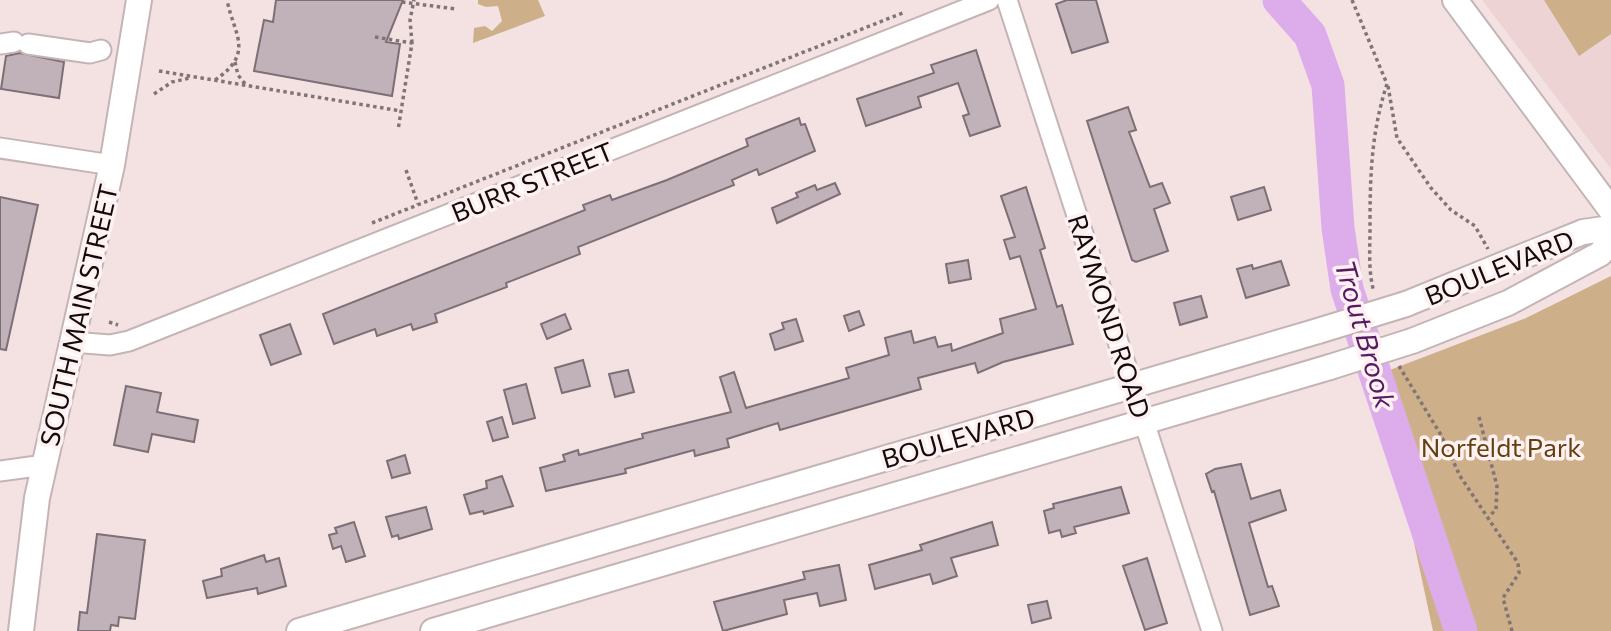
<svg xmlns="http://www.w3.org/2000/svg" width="1611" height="631" font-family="Commissioner,sans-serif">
  <rect width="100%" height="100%" fill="#f4e2e3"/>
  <path fill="#edd3d4" d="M1482,0H1611V169Z"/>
  <path fill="#cdaf8a" d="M478,0H538L545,16L473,43L474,28L485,26L492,31L502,21L498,6L486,7L478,4Z
    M1544,0H1611V34L1579,56Z
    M1611,276V631H1433L1407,510L1361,381L1526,318Z"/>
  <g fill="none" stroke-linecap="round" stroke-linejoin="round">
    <path stroke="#ddadeb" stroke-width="33" d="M1279,0L1310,35L1328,85L1338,228L1347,289L1461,631"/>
  </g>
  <path fill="#c1b2b9" stroke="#7c6f76" stroke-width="2" d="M276,0H403L386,42L400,44L392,96L254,71L264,20L273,22Z
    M1067,0H1096L1108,42L1072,53L1056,4Z
    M976,50L1000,126L970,136L963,116L969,114L958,83L918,97L921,107L866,126L857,99L934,73L931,65Z
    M20,53L64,62L59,98L1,89L6,56Z
    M1128,107L1136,130L1129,132L1150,187L1162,183L1170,203L1154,209L1168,251L1136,262L1132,260L1087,121Z
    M799,118L801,125L805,124L815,151L759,175L757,169L732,180L734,185L578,247L580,254L506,283L507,287L435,314L437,322L413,330L411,324L377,336L375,329L334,344L323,314L585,210L583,205L610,195L612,200L667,180L748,146L746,139Z
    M835,183L840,194L777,223L772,208L798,197L796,193L815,185L817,190Z
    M1026,187L1045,248L1040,250L1057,307L1062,305L1073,344L1003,362L978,373L975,363L918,378L921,389L780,430L778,423L727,439L729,447L695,456L694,450L625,469L626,473L546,491L540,468L565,461L563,455L578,450L579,455L643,438L642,434L731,412L720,377L734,372L746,408L849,378L846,368L889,355L885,338L911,331L914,343L935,337L938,347L951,344L952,351L1003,333L1000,319L1036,309L1020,256L1010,259L1004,240L1015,237L1001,196Z
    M1264,187L1271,210L1238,220L1231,197Z
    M0,197L38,205L6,350L0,349Z
    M968,260L971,279L949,283L946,264Z
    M1281,261L1289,285L1246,298L1237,269L1252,265L1253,269Z
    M1201,296L1207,317L1180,325L1174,303Z
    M859,311L864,325L849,331L844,316Z
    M565,314L571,329L547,339L541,324Z
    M796,319L803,341L775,350L770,334L784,329L782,323Z
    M290,324L301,354L271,365L260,335Z
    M583,360L590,386L562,393L555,368Z
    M628,370L634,392L615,397L609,374Z
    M526,384L535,418L513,424L504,390Z
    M126,386L161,393L157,412L198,420L194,442L152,434L148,452L114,445Z
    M502,417L508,437L493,441L487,422Z
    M405,455L410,473L392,478L387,461Z
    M1241,464L1251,499L1280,490L1286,510L1249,523L1268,587L1272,586L1279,606L1250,615L1214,491L1212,492L1206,474L1215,469Z
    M502,476L513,506L484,514L483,511L470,514L464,495L487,488L486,481Z
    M1121,487L1129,513L1074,527L1076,533L1062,537L1060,530L1049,533L1044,511L1054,508L1053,504Z
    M426,507L432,529L399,539L398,535L392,537L386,517Z
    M354,522L365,556L346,562L341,546L333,549L329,535L337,533L335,528Z
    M992,522L998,545L951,558L957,576L933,584L930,574L875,589L869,565L922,550L920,545Z
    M97,534L145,540L135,619L119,617L118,626L111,625L110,631H78L80,612L87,613Z
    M264,555L266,562L279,558L286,586L258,594L257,588L207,598L203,581L222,576L221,569Z
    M1147,558L1167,623L1145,630L1123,566Z
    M839,565L846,600L820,606L817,593L784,600L787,614L723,631L714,602L805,579L803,572Z
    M1047,601L1051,618L1032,623L1028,605Z"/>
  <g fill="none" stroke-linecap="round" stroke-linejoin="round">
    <g stroke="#c5b4b5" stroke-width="23">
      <path id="minor" d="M1007,0L1212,631
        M1,44L14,42
        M28,44L90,53L101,50
        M0,148L112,165
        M72,342L110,345L129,341L989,0
        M0,471L44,465"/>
    </g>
    <g stroke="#c5b4b5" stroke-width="28">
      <path id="major" d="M1455,0L1611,210
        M1406,304L1583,232L1611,228
        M1412,341L1508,303L1600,254L1611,241
        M21,631L37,498L112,165L139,0
        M299,631L1318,331
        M433,631L1330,367"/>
    </g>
    <path stroke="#807475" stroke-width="3.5" stroke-dasharray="3.5 3.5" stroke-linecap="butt" d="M1352,0L1387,84C1371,133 1370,177 1370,228C1370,248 1368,272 1374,292
      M402,2L456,9
      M375,37L412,43L398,130
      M412,43L410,20L414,0
      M235,62L238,75L246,85
      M159,71L401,111
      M215,80C255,53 234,35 227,0
      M1388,86L1397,138L1431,188L1451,210L1475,226L1488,249
      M154,94L172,82L190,78
      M406,170L418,204
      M372,223L905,12
      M109,322L118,325
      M1399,366L1441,435L1460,476L1518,563L1519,573L1503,598L1512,631
      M1479,417L1497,486L1496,510L1489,516"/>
    <use href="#minor" stroke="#fff" stroke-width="19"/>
    <use href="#major" stroke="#fff" stroke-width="24"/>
    <g stroke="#c5b4b5" stroke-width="28" stroke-linecap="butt">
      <path id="major-bridge" d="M1318,331L1406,304
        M1330,367L1412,341"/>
    </g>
    <use href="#major-bridge" stroke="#fff" stroke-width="24"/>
  </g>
  <g text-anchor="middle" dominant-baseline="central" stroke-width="7" stroke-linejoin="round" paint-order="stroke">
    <g font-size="26" fill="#120c0c" stroke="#fff0f1">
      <text transform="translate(532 181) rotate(-22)">BURR STREET</text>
      <text transform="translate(1499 267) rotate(-22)">BOULEVARD</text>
      <text transform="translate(78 315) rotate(-77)">SOUTH MAIN STREET</text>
      <text transform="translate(1110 316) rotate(72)">RAYMOND ROAD</text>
      <text transform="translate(958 437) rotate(-16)">BOULEVARD</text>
    </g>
    <g font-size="26" fill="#62400f" stroke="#fff0f1">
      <text x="1501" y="446">Norfeldt Park</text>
    </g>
    <g font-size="28" font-style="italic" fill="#551c64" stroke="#fff0f1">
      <text transform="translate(1366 334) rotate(74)">Trout Brook</text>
    </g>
  </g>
</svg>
